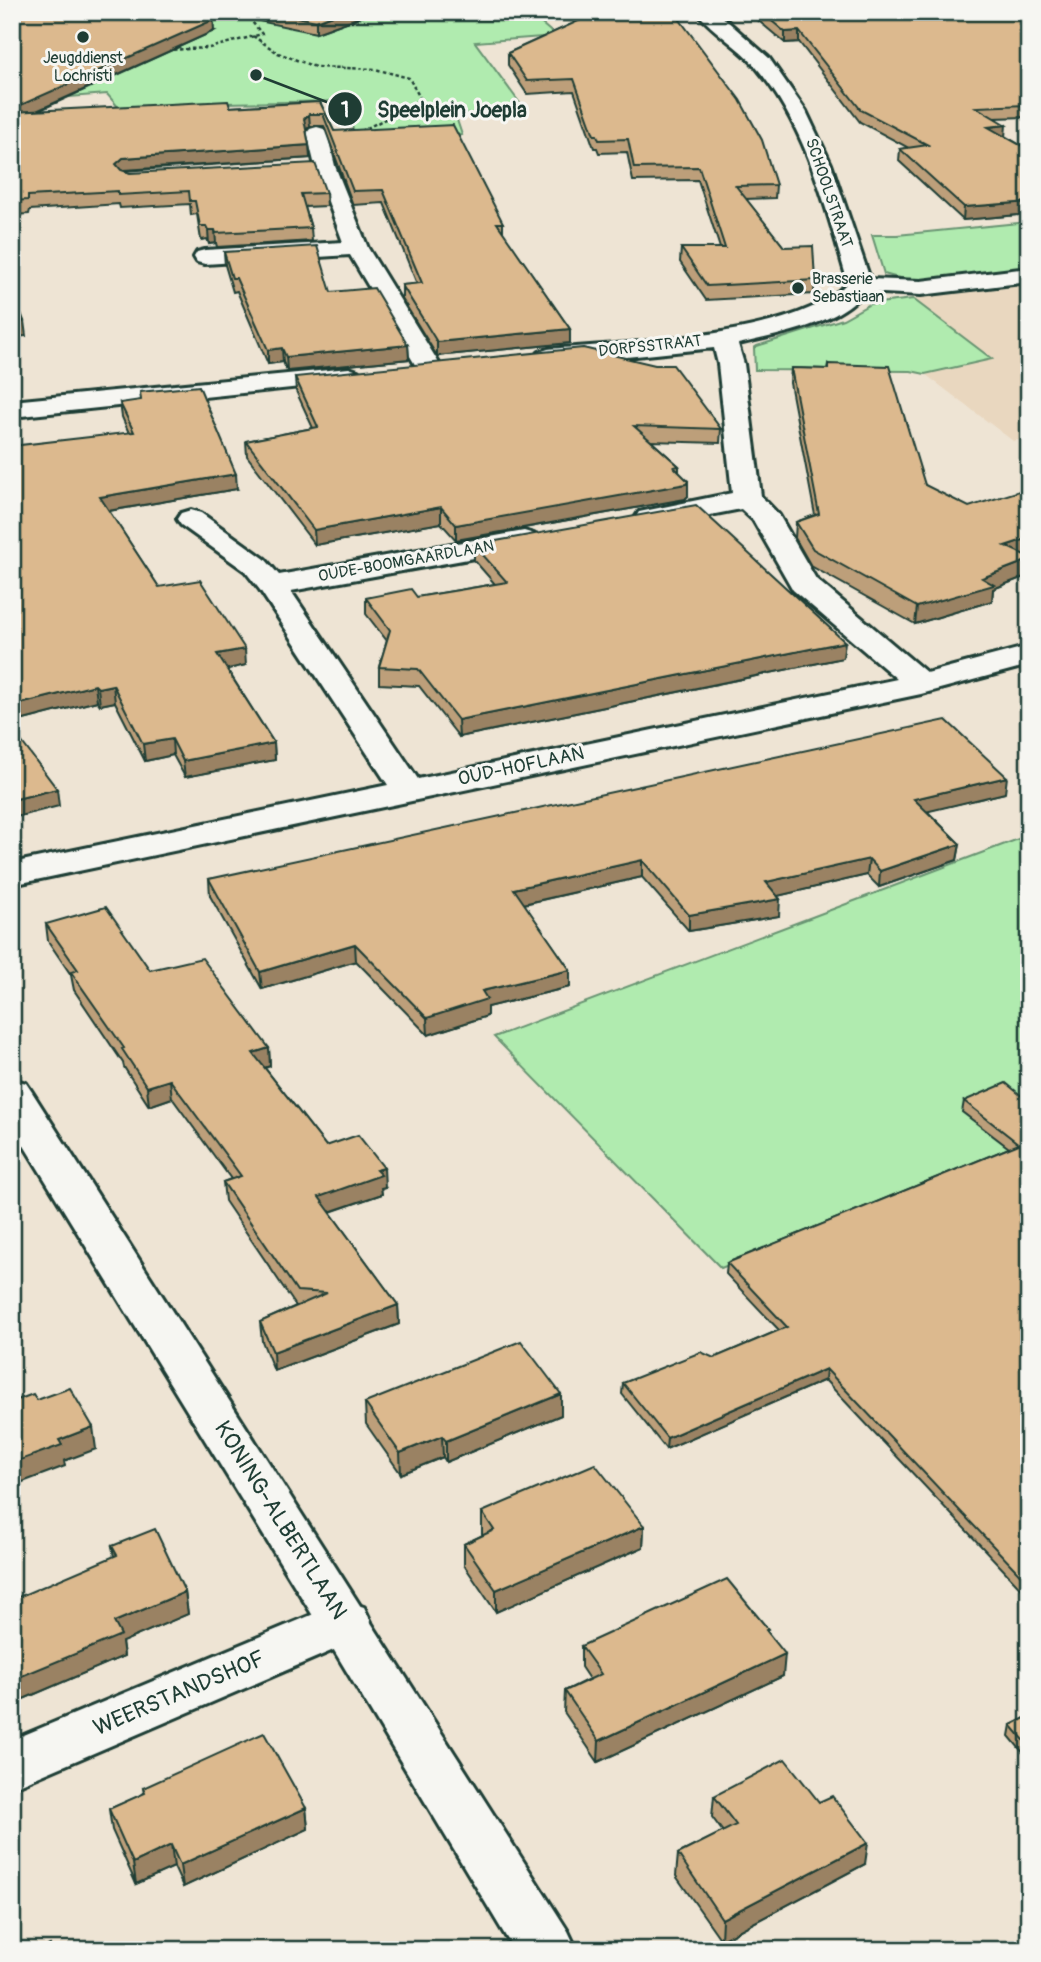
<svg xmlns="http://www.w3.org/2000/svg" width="1041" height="1962" font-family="Pangolin,sans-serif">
  <rect width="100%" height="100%" fill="#eee4d4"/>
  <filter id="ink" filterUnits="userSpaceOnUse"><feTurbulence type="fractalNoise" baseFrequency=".0143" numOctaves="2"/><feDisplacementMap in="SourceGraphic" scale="14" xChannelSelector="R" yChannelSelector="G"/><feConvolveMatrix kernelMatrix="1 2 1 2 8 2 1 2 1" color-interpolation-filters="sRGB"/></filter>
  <g filter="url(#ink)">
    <path fill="#e9d7bf" d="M1029,285V438L1013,441L925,374L991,359L913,299Z"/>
    <path fill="#b0ebaf" stroke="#689472" stroke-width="2" d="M190,12H528L556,36L475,42L527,113L455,114L462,135L356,140L345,101L224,103L119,108L107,94L19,101L12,28Z
      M1029,222V268C983,274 929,289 884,274L872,235H897Z
      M913,299L992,359L925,374L911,371L755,370L754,348L757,346L843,319L870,304Z
      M1029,835V1142L721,1268L494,1037Z"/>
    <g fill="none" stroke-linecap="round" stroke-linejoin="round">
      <g stroke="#1f3d34" stroke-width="6">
        <path id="minor" d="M697,12H717L769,58L806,111L831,164L870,279L921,281L1029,268V282L921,295L864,292C835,326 779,334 738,344L744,364L761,496L779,515L816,579L927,673L1029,646V665L921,694L12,885V863L388,785L260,590L245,571L181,525L177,519L181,513L191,510L201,513L265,559L279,575L524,531L534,534L538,540L534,546L524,549L291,591L418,779L897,679L793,590L753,520L741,509L649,527L639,524L635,518L639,512L732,493L718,364L714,348L548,365L539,362L535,357L539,352L548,349C620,343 798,338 846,284V276C825,204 806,126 756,67C739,46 713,33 697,12Z
          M317,127L324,129L327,133L335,166L368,248L442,368L438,373L429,376L420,373L350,255L205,264L197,262L194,257L197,252L205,250L343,242L315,166L307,133L310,129Z
          M349,368L358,371L362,376L358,381L12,417V401Z
          M345,1601L364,1607L371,1622L364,1637L12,1788V1740Z"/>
      </g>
      <g stroke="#1f3d34" stroke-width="6">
        <path id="tertiary" d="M12,1079L26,1083L32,1092L568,1931L577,1950H514L326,1637L12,1126Z"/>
      </g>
      <path stroke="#1f3d34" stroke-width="2.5" stroke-dasharray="3.5 2.5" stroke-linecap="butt" d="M253,36L278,53L315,67L375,69L409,78L420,98L413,105L361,131
        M167,50L209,48L262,34L244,12"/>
      <use href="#minor" fill="#f6f6f2" fill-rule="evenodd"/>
      <use href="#tertiary" fill="#f6f6f2" fill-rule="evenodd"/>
    </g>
    <path fill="#bd9f7a" stroke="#1f3d34" stroke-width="2" d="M12,12L214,31L38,111L230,107L320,102L334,131L503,223V233L570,329V343L437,356L402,299V285L417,284L384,203L353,205L324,126H310L306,130L309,145L310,158L124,171L130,173L326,193L327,206L305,207L311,228L312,241L217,247L216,243L209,244L207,239L201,240L197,214L191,215L190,204L120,208L119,204L30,210L29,214L12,215Z
      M217,12H374L316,33Z
      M453,12H674L776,185L775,198L746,199L784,247L815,280L814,294L706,300L680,262L681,248H720L698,180L633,181L627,152L599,153L597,148H594L574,91L527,94L508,65V53L579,21L453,19Z
      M748,12H1029V117L994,118L1005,136L1029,150V214L963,220L899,161L900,149L909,148L860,122L799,42L785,43Z
      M224,252L331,292L408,345L409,359L287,371L283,362L268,364L237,291L233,292L225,265Z
      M828,364L925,485L1029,554L1024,555L1029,557V575L993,589L992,601L915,624L811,566L795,538L796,522L815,515L790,383L791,368L827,369Z
      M295,377L721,429L720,443L651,441L679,466V472L688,496L685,499L456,540L441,523L315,545L247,456L246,441L313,428L296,391Z
      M120,403L237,489L109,511L159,587L246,665L227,669L274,743L275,760L185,777L173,755L145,761L115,702L100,705L97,701L12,723L129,433L122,417Z
      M474,545L843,658L459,737L419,686L379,684V667L387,641L366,614V598L417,597L495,584L474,560Z
      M1005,793L927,811L960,844L957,860L879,887L867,875L777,896L779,916L689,931L642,877L524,904L570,970V987L487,1007V1016L428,1035L356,961L262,989L210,896L209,879Z
      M46,924L150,970L269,1048L270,1066L265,1068L326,1146L385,1187L381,1188L382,1194L330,1212L398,1305L399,1324L274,1371L262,1341L260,1322L296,1306L225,1201L223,1182L231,1179L172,1098L149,1106L124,1067L123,1063L74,990L71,975L48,941Z
      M964,1101L1029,1102V1597L825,1380L666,1449L622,1394L623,1383L714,1358L779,1330L726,1274L727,1263L1009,1148L962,1112Z
      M561,1394V1415L446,1462L443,1457L401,1474L366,1424L365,1403Z
      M482,1512L644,1526L643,1547L496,1612L464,1565V1544L483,1535L482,1534Z
      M112,1546L185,1592L188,1614L122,1642L124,1656L21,1700L12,1682V1604L114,1557Z
      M768,1633L783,1676L598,1762L564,1712L565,1691L589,1679L581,1667V1646Z
      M1029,1716V1760L1009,1736L1011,1725Z
      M143,1788L306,1808L308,1829L183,1887L174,1867L136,1884L112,1830L109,1809L144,1794Z
      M714,1796L819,1802L865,1864L721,1940L676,1876L678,1854L723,1832L712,1817Z"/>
    <path fill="#9a8263" stroke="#1f3d34" stroke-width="2" d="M213,12L214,31L12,122V109Z
      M341,12H374L316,33V21Z
      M799,31V42L785,43V32Z
      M309,114L310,126L305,131L304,119Z
      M1006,125L1005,137L988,127Z
      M309,145L310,158L124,170L117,177L116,164L123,158Z
      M1029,202V214L963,220L964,207Z
      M208,230H215L216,243L209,244Z
      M12,245H15L16,259H12Z
      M24,321L26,336L12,337V323Z
      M570,329V343L437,356V342Z
      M408,345L409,359L287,371L286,357Z
      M282,348L283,362L268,364V350Z
      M236,474L237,489L102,512L100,497Z
      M688,481V496L685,499L456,540V525Z
      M441,507V523L315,545L314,530Z
      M1029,538V554L1003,562L1005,546Z
      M1029,560V575L993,589L992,601L915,624L917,607L982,578Z
      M845,642L843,658L459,737L458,720Z
      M245,649L246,665L219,671L217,654Z
      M95,685L97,701L12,723V706Z
      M113,685L115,702L100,705L98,688Z
      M172,739L173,755L145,761L143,744Z
      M274,743L275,760L185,777L183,761Z
      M1007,777L1005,793L913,815L914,799Z
      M57,789L59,806L12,818V800Z
      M960,844L957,860L879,887L880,871Z
      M869,859L867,875L765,899L766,882Z
      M642,860V877L514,906V889Z
      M780,899L779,916L689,931V915Z
      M355,944L356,961L262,989L260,972Z
      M570,970V987L487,1007V1016L428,1035L427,1018L482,991Z
      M269,1048L270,1066L255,1071L253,1053Z
      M170,1080L172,1098L149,1106L147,1087Z
      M384,1168L385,1187L381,1188L382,1194L320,1215L319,1197L376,1170Z
      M12,1287L15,1305L12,1306Z
      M398,1305L399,1324L274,1371L273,1352Z
      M826,1369L825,1380L666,1449L667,1438Z
      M561,1394V1415L446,1462V1441Z
      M93,1427L96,1449L64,1461L65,1466L12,1486V1463L59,1440Z
      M442,1436L443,1457L401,1474L400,1453Z
      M644,1526L643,1547L496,1612V1590Z
      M185,1592L188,1614L122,1642L124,1656L21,1700L17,1678L114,1622Z
      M785,1654L783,1676L598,1762L599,1741Z
      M306,1808L308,1829L183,1887L180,1865Z
      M868,1843L865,1864L721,1940L722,1919Z
      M171,1845L174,1867L136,1884L133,1863Z"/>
    <path fill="#dcb98e" stroke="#1f3d34" stroke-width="2" d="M12,12H213V20L12,109Z
      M272,12H341L316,21Z
      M598,12H674L740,100L762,140L776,185L736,186L784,247L813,246L815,280L707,286L681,248H725L699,167L634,168L628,139L599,140L597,135H594L574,79L527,81L508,53Z
      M761,12H1029V105L976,107L1006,125L988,127L1029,150V202L964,207L900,149L928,145L861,110L799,31L785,32Z
      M228,101L230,107L320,102L334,131L453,125L503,223H497L570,329L437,342L402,285L422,283L383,190L353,191L323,114H309L304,119L309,145L123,158L116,164L121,170L130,173L315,163L326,193L301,194L311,228L216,233L215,230H208L206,226H200L195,201H190L189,191L118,195V191L28,196V200L12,201V112Z
      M317,246L331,292L374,288L408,345L286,357L282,348L268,350L236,278H232L224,252Z
      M12,289L24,321L12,323Z
      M583,348L655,365H673L721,429L634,426L679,466L674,467L688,481L686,484L456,525L441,507L314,530L246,441L318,427L295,377Z
      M828,364L889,366L925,485L969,507L1029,488V538L1005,546L1029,557V560L982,578L994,585L917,607L813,549L796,522L819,514L791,368L828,369Z
      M199,386L236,474L100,497L159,587L200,580L245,649L217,654L274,743L183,761L172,739L143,744L113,685L98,688L95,685L12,706V446L134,432L120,403L141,400L140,392Z
      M696,505L845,642L458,720L418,669L379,667L390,630L366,598L411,589L417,597L507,582L474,545Z
      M946,720L1007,777L914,799L960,844L880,871L869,859L766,882L780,899L689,915L642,860L514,889L570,970L482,991L487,999L427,1018L355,944L260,972L209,879Z
      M12,729L57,789L12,800Z
      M106,907L150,970L202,958L269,1048L253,1053L326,1146L358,1135L384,1168L376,1170L381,1175L319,1197L398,1305L273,1352L260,1322L327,1293L297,1291L223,1182L241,1176L170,1080L147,1087L122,1049L124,1048L71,972L78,970L46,924Z
      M1006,1083L1029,1102V1584L826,1369L667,1438L623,1383L701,1352L714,1358L787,1327L727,1263L1019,1144L964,1101Z
      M521,1341L561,1394L446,1441L442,1436L400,1453L365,1403Z
      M70,1388L93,1427L59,1440L62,1445L12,1463V1402L33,1394L37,1400Z
      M595,1464L644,1526L496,1590L464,1544L494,1530L482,1512Z
      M155,1529L185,1592L114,1622L121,1635L17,1678L12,1669V1604L16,1598L117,1555L112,1546Z
      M727,1579L768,1629L766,1630L785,1654L599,1741L565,1691L601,1674L581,1646Z
      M1029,1716V1746L1011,1725Z
      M264,1733L306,1808L180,1865L171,1845L133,1863L109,1809L145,1793L143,1788Z
      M785,1759L819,1802L832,1796L868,1843L722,1919L678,1854L736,1825L714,1796Z
      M50,1945L52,1950H40Z"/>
  </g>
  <g fill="#1f3d34" stroke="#f6f6f2" stroke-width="2.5">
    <circle cx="83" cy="37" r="7"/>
    <circle cx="798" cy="288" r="7"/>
  </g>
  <g text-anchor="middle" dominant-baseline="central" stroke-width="6" stroke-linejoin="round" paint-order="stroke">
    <g font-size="16" fill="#1f3d34" stroke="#f6f6f2">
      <text x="83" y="58">Jeugddienst<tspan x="83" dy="18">Lochristi</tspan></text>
      <text x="812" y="279" text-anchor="start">Brasserie<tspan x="812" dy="18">Sebastiaan</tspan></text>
    </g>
    <g font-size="16" fill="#1f3d34" stroke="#f6f6f2">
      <text transform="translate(829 193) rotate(71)">SCHOOLSTRAAT</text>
      <text transform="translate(650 346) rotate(-6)">DORPSSTRAAT</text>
      <text transform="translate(406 561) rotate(-10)">OUDE-BOOMGAARDLAAN</text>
    </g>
    <g font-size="19" fill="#1f3d34" stroke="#f6f6f2">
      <text transform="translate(521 766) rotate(-12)">OUD-HOFLAAN</text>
    </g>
    <g font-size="23" fill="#1f3d34" stroke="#f6f6f2">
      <text transform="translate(281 1520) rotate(58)">KONING-ALBERTLAAN</text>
      <text transform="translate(179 1693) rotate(-23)">WEERSTANDSHOF</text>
    </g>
  </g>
  <path fill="none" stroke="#1f3d34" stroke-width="2.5" d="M256 75L345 109"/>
  <g fill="#1f3d34" stroke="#f6f6f2" stroke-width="2.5">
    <circle cx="256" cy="75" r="7"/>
    <circle cx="345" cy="109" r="18"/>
  </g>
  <g font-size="21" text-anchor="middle" font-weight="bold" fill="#fff">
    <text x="345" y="117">1</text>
  </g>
  <g font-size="21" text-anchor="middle" font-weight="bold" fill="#1f3d34" stroke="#f6f6f2" stroke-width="6" stroke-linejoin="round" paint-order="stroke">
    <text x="452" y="117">Speelplein Joepla</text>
  </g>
  <rect width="1041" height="1962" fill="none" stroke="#f6f6f2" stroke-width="42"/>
  <rect x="21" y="21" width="999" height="1920" fill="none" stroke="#1f3d34" stroke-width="2.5" filter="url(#ink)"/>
</svg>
